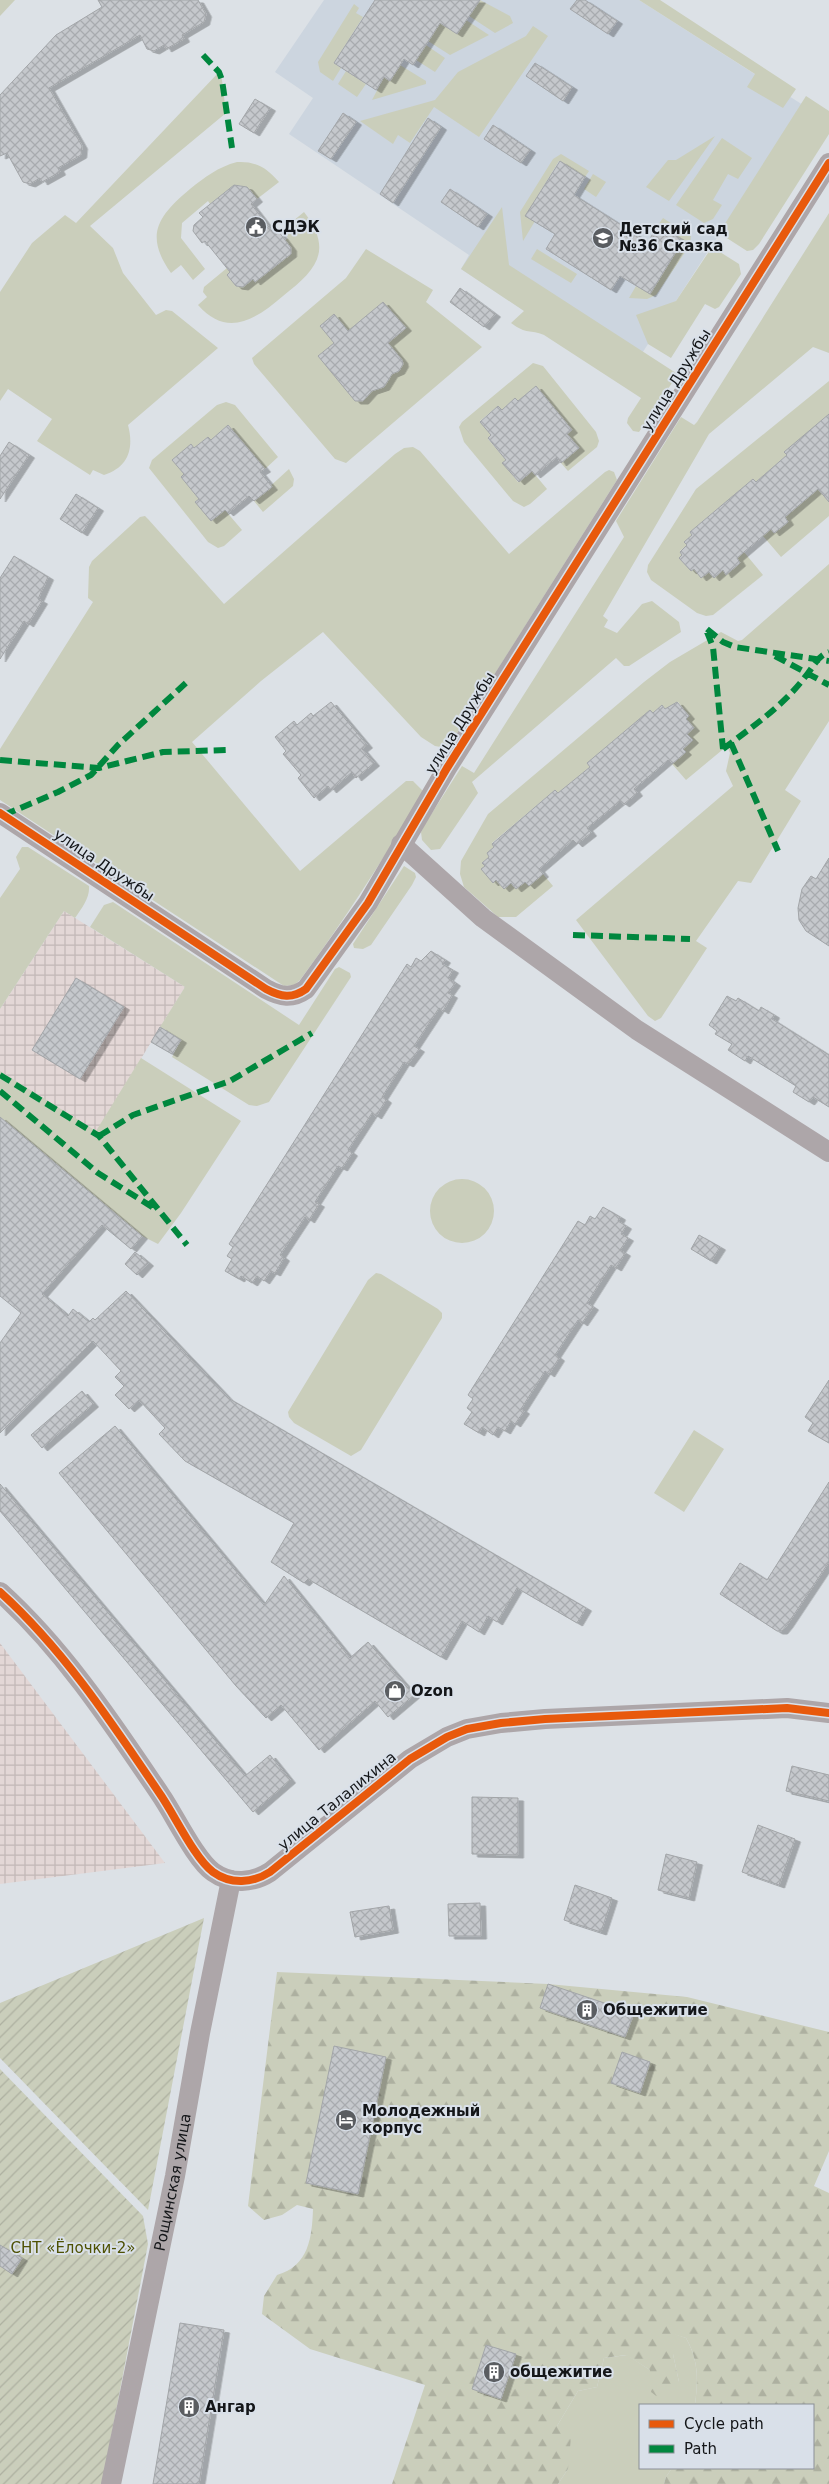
<svg xmlns="http://www.w3.org/2000/svg" width="829" height="2484" font-family="'DejaVu Sans',sans-serif">
  <defs>
    <pattern id="industrial-grid" width="8" height="8" patternUnits="userSpaceOnUse" patternTransform="scale(1.25)"><rect width="8" height="8" fill="#e3d7d6"/><path d="M0 4h8M4 0v8" fill="none" stroke="#c2b8b7"/></pattern>
    <pattern id="forest-firs" width="22" height="20" patternUnits="userSpaceOnUse" patternTransform="scale(1.25)"><rect width="22" height="20" fill="#cacebb"/><path d="M5 1l3.5 6h-7zM16 11l3.5 6h-7z" fill="#adb0a0"/></pattern>
    <pattern id="garden-furrows" width="10" height="10" patternUnits="userSpaceOnUse" patternTransform="scale(1.25)"><rect width="10" height="10" fill="#cacebb"/><path d="M-1 1l2-2M0 10L10 0M9 11l2-2" fill="none" stroke="#adb0a0"/></pattern>
    <pattern id="building-cross-hatch" width="8" height="8" patternUnits="userSpaceOnUse" patternTransform="scale(1.25)"><rect width="8" height="8" fill="#c5c8cc"/><path d="M0 0l8 8M0 8l8-8" fill="none" stroke="#a8abaf"/></pattern>
    <filter id="shadow"><feDropShadow dx="5.5" dy="3" stdDeviation="0" flood-color="#0004"/></filter>
  </defs>
  <rect width="100%" height="100%" fill="#dce1e6"/>
  <path fill="url(#industrial-grid)" d="M64,911L185,987L96,1132L0,1071V1009Z
    M0,1643L165,1863L0,1884Z"/>
  <path fill="#ccd5df" d="M324,0H639L803,105L626,378L461,269L469,255L289,134L313,98L275,72Z"/>
  <path fill="#cacebb" d="M0,0H15L0,16Z
    M480,0L510,16L513,23L495,33L469,16Z
    M639,0H660L796,89L783,108L747,87L755,74Z
    M354,4L359,8L356,13L363,17L334,63L341,68L333,81L320,72L318,62Z
    M466,20L489,35L450,55L428,41L440,23L457,34Z
    M533,26L548,36L479,137L434,107L410,143L398,135L393,144L360,121L435,100L458,72L526,36Z
    M426,45L445,58L435,72L416,60Z
    M400,65L426,81V84L372,100L384,77L390,81Z
    M346,71L366,84L357,97L338,84Z
    M219,72L222,80L226,113L90,226L113,248L123,273L156,315L166,310L172,311L218,348L128,425C134,448 129,467 104,475L93,470L90,475L37,441L52,419L8,389L0,401V292L32,243L65,215L76,223Z
    M806,96L829,111V134L759,244L753,250L747,251L719,233Z
    M715,136L669,201L646,187L668,160H676Z
    M722,138L752,158L738,179L728,174L713,200L722,205L713,219L704,223L676,205Z
    M561,154L589,171L585,177L559,161L526,215L535,221L523,241L520,212L553,159Z
    M237,162C256,161 267,168 279,182L257,199L250,190L247,193L242,186L234,185L210,204L208,201L182,223L181,238L205,269L193,280L181,265L171,273C144,235 158,216 190,189C205,177 218,167 237,162Z
    M593,174L606,182L596,197L584,189Z
    M502,207L509,265L676,373V377L639,432L633,431L627,423L628,418L641,398L544,335C530,329 527,335 511,323L524,311L461,269Z
    M304,212C334,251 316,270 283,296C255,320 227,338 198,305L207,297L203,292L204,287L227,268L230,272L227,275L236,286L243,287L253,279L255,282L290,254L291,248L285,240L288,238L282,230Z
    M829,213V353L813,347L709,434L603,616L608,620L604,627L617,633L642,604L652,601L679,622L681,632L629,666H624L616,658L472,782L478,793L440,849L431,850L422,840L421,832L425,824L462,766L474,773L624,537L616,521L681,417L694,425L697,422Z
    M663,218L691,236L690,245L656,295L647,299L629,298L636,286L650,294L683,241L658,225Z
    M712,247L739,264L741,274L719,307L715,309L705,304L671,358L648,344L636,315L676,301Z
    M366,249L433,290L426,302L482,347L346,463L335,459L254,364L252,358L346,278Z
    M537,249L577,274L571,283L531,259Z
    M533,363L543,366L596,432L599,441L597,447L568,471L561,463L579,448L567,434L572,430L536,386L518,401L515,398L502,410L498,406L480,421L491,435L488,439L506,460L503,463L518,482L532,471L547,489L530,504L524,507L513,501L464,442L459,427L462,422Z
    M829,381V414L787,455L756,482L753,479L690,532L692,535L685,542L687,545L680,551L682,555L679,558L691,571L694,569L709,572L714,578L723,570L726,574L740,563L737,558L744,552L763,575L713,615L706,616L697,613L651,580L647,572L648,565L696,489Z
    M226,402L235,405L278,457L265,469L228,425L211,440L208,437L194,448L191,445L173,460L184,474L181,477L199,499L195,502L225,510L242,530L224,546L218,548L208,542L149,468L152,460L217,405Z
    M413,447L420,451L509,554L605,472L609,470L614,472L617,480L457,734L446,748L435,746L421,737L323,632L261,681L192,742L300,871L406,781H413L423,791L422,796C383,859 344,921 300,980L294,985L284,986L0,800V749L93,602L88,598L89,567L92,561L140,517L145,516L148,519L224,604L395,454L404,448Z
    M289,469L294,479L293,486L263,512L254,501Z
    M829,487V516L781,557L763,536L771,529L775,533L788,522L785,517L818,489L822,493Z
    M829,564V721L785,790L801,801L751,883L738,881L696,941L707,948L661,1018L655,1021L648,1016L576,920L733,786L726,771L730,753L727,746L686,780L672,764L685,752L683,749L692,740L687,734L694,728L686,719L689,716L678,702L665,709L662,705L653,713L650,710L587,763L590,767L558,793L555,790L492,843L494,847L487,853L489,857L482,863L485,866L482,869L493,883L496,880L504,889L511,883L516,889L525,882L543,874L553,886L516,917H498L464,887L460,874L461,861L488,814L644,682L670,662L721,632L738,641L742,640Z
    M22,847H28L89,886C90,898 82,908 75,918L64,911L0,1009V898L20,869L16,857Z
    M404,866L415,873L416,877L412,885L371,945L363,949L354,948L353,944Z
    M113,902L299,1025L335,969L339,967L350,973L351,977L269,1102L257,1106L249,1105L172,1057L181,1040L160,1027L185,987L90,927L104,905Z
    M141,1058L241,1121L181,1213L158,1244L142,1236L0,1117V1071L96,1131Z
    M430 1211a32 32 0 1 1 64 0a32 32 0 1 1-64 0Z
    M376,1273L381,1274L438,1309L442,1313V1318L361,1450L351,1456L294,1423L289,1417L288,1412L368,1280Z
    M694,1430L724,1449L684,1512L654,1493Z
    M672,2333L686,2338C699,2361 698,2380 695,2405H640V2468H672L666,2477L664,2484H558L568,2469L557,2426L578,2391L597,2387L604,2358L627,2355L650,2370L679,2382L673,2354Z"/>
  <path fill="url(#forest-firs)" d="M277,1972L548,1984L687,1997L829,2032V2151L814,2186L829,2193V2484H664L666,2477L672,2468H813V2405H695C698,2380 699,2361 686,2338L673,2334V2354L679,2382L674,2398L664,2402L651,2392L650,2370L626,2355L604,2358L597,2387L578,2391L557,2426L571,2437L568,2469L558,2484H392L425,2385L310,2349L262,2314L264,2296L277,2275C309,2266 312,2237 313,2209L297,2205L282,2215L264,2220L248,2206Z"/>
  <path fill="url(#garden-furrows)" d="M204,1918L148,2210L0,2058V2003Z
    M0,2069L143,2216L148,2244L102,2484H0Z"/>
  <path fill="url(#building-cross-hatch)" stroke="#a2a5a8" filter="url(#shadow)" d="M98,0H198L206,14L204,22L182,35L184,39L166,49L164,45L154,51L147,49L140,35L49,88L82,146L81,155L58,168L60,172L42,182L40,178L30,184L23,182L7,153L0,156V95L56,35L102,7Z
    M375,0H480L457,34L440,23L413,65L404,59L390,81L384,77L376,90L334,63Z
    M577,0H585L617,21L608,34L570,9Z
    M535,63L572,87L563,101L526,76Z
    M255,99L270,108L254,133L239,124Z
    M343,113L356,122L331,159L318,151Z
    M428,118L441,127L393,203L380,194Z
    M493,125L530,150L521,163L484,139Z
    M560,161L585,177L574,195L648,242L658,225L683,240L650,294L620,276L611,290L546,249L555,234L525,216Z
    M234,185L247,187L257,199L251,204L275,235L279,232L291,248V254L255,282L253,279L243,287L236,286L227,275L230,272L205,241L202,243L193,231L194,225L203,217L199,213Z
    M450,189L487,214L478,227L441,202Z
    M460,288L495,314L484,327L450,302Z
    M383,302L406,328L388,343L402,360L403,364L399,371L392,374L384,387L372,391L363,401H355L318,356L334,343L320,326L334,314L348,331Z
    M536,386L572,430L567,434L579,448L561,463L557,457L535,475L532,471L519,482L502,463L506,460L488,438L491,435L480,422L498,406L502,410L515,398L518,401Z
    M829,414V502L818,489L785,517L788,522L774,533L771,529L737,558L740,563L726,575L723,570L714,578L709,572L701,578L694,569L691,571L679,558L682,555L680,552L687,545L684,542L692,535L690,532L753,479L756,482L787,455L784,452Z
    M228,425L265,469L260,472L272,487L254,501L249,496L228,513L225,510L211,521L195,502L199,499L181,477L184,474L172,460L191,444L194,448L208,437L211,440Z
    M9,442L29,455L0,499V456Z
    M76,494L98,508L82,533L60,519Z
    M14,556L48,577L38,599L42,601L28,624L24,621L0,659V578Z
    M331,702L367,745L362,749L374,763L356,778L352,772L331,790L328,786L314,798L298,778L301,775L283,754L286,751L275,737L294,721L297,725L311,713L313,716Z
    M677,702L689,716L686,719L694,728L687,734L693,740L683,749L686,752L672,764L668,760L634,789L637,793L624,804L620,801L587,828L591,833L577,844L573,840L539,869L543,874L529,886L525,882L516,889L511,883L504,889L496,880L493,883L481,869L485,866L482,863L489,857L487,853L494,847L492,844L555,790L558,793L590,767L587,763L650,710L653,713L662,705L665,709Z
    M829,858V946L806,931L799,920L798,908L802,889L811,876L816,879Z
    M431,951L445,960L442,964L453,970L448,978L455,983L448,993L452,995L443,1011L439,1008L414,1046L419,1049L408,1064L404,1062L382,1097L386,1100L376,1116L372,1113L348,1150L352,1153L342,1168L338,1166L315,1202L319,1204L309,1220L305,1217L280,1255L284,1258L275,1273L271,1271L264,1281L257,1276L252,1283L241,1276L239,1279L225,1271L232,1259L227,1256L233,1247L229,1244L407,964L411,967L416,958L421,961Z
    M76,978L124,1007L80,1079L32,1050Z
    M727,996L736,1001L738,998L759,1011L761,1007L774,1015L772,1019L829,1055V1107L813,1097L809,1102L793,1092L796,1086L748,1056L745,1061L728,1050L732,1044L715,1034L717,1031L709,1025Z
    M160,1027L181,1040L172,1054L151,1042Z
    M0,1117L142,1236L131,1249L102,1225L42,1294L68,1316L73,1309L89,1322L93,1318L95,1320L126,1291L228,1398L586,1608L577,1623L517,1588L497,1622L488,1616L479,1632L462,1621L441,1657L308,1579L304,1583L271,1562L294,1523L185,1461L159,1434L165,1428L139,1400L129,1409L115,1395L124,1386L115,1377L121,1371L93,1341L0,1433V1343L21,1313L0,1296Z
    M603,1207L620,1217L618,1221L626,1226L621,1234L628,1238L620,1250L625,1253L616,1268L611,1265L587,1303L593,1307L582,1323L578,1320L555,1355L559,1358L549,1374L545,1371L521,1409L524,1411L515,1424L511,1421L505,1431L498,1427L493,1435L482,1427L479,1433L464,1424L472,1412L467,1408L473,1399L468,1395L578,1221L585,1225L590,1216L595,1219Z
    M699,1235L720,1247L711,1261L691,1249Z
    M135,1252L148,1263L137,1275L125,1264Z
    M829,1380V1443L808,1431L813,1423L805,1417Z
    M82,1391L93,1404L42,1448L31,1435Z
    M115,1426L264,1605L284,1576L350,1658L368,1642L414,1695L388,1717L375,1701L319,1750L281,1705L266,1718L236,1686L59,1473Z
    M829,1482V1562L787,1625L782,1631H777L720,1594L740,1563L767,1580Z
    M0,1484L245,1776L270,1755L290,1780L253,1812L0,1511Z
    M792,1766L829,1775V1801L786,1791Z
    M472,1797L518,1798V1855L472,1854Z
    M758,1825L795,1839L779,1885L742,1872Z
    M666,1854L697,1862L689,1898L658,1890Z
    M575,1885L612,1898L601,1932L564,1920Z
    M480,1903L481,1936H449L448,1904Z
    M389,1906L393,1930L355,1937L350,1912Z
    M548,1984L634,2013L625,2037L540,2008Z
    M334,2046L386,2057L358,2194L306,2183Z
    M622,2052L650,2062L640,2093L611,2083Z
    M0,2245L22,2258L12,2274L0,2266Z
    M180,2323L224,2330L199,2484H153Z
    M486,2345L516,2354L501,2399L472,2389Z"/>
  <g fill="none" stroke-linecap="round" stroke-linejoin="round">
    <g stroke="#ada6a9" stroke-width="20">
      <path d="M0,813L266,989C281,997 292,999 306,989L368,903L447,768L829,163"/>
      <path d="M401,844L483,918L637,1030L829,1152"/>
      <path d="M0,1592C64,1650 112,1723 160,1794C174,1814 195,1859 213,1872C231,1885 253,1883 270,1872L410,1759L447,1737L467,1729L501,1723L545,1719L787,1708L829,1713"/>
      <path id="s1" d="M111,2484L175,2176L200,2033L231,1880"/>
    </g>
    <path stroke="#00873e" stroke-width="6" stroke-dasharray="12 6" stroke-linecap="butt" d="M203,55L219,72L222,80L232,148
      M707,629L723,642L735,647L829,661
      M707,632L713,647L723,749
      M775,656L829,685
      M731,743L778,851
      M723,749C752,727 783,706 805,677C813,668 817,656 829,652
      M0,760L99,768L163,752L227,750
      M4,815L58,792L91,775L118,745L187,682
      M573,935L690,939
      M0,1075L99,1136L187,1245
      M0,1091L98,1173L157,1210
      M99,1136L133,1115L230,1081L312,1033"/>
    <g stroke="#d9e0e9" stroke-width="11">
      <path id="cycleway" d="M0,813L266,989C281,997 292,999 306,989L368,903L447,768L829,163
        M0,1592C64,1650 112,1723 160,1794C174,1814 195,1859 213,1872C231,1885 253,1883 270,1872L410,1759L447,1737L467,1729L501,1723L545,1719L787,1708L829,1713"/>
    </g>
    <use href="#cycleway" stroke="#e8590c" stroke-width="8"/>
  </g>
  <defs>
    <g id="civic-disc" transform="scale(1.125)"><circle r="9.5" fill="#5a5d61" stroke="#d9e0e9"/><path d="M-.6-6.5H3V-4.5H.6V-3L4-1V1h2V6H-6V1h2V-1L-.6-3ZM-1.2 2.5V6h2.4V2.5Z" fill="#fff"/></g>
    <g id="school-disc" transform="scale(1.125)"><circle r="9.5" fill="#5a5d61" stroke="#d9e0e9"/><path d="M0-5L7-2L0 1L-7-2ZM-4 1L0 2.5L4 1V4Q0 6-4 4Z" fill="#fff"/></g>
    <g id="shop-disc" transform="scale(1.125)"><circle r="9.5" fill="#5a5d61" stroke="#d9e0e9"/><path d="M-5-2.5h2.3a2.7 3.5 0 0 1 5.4 0H5L5.5 6h-11ZM-1.5-2.5h3a1.5 2.3 0 0 0-3 0Z" fill="#fff"/></g>
    <g id="building-disc" transform="scale(1.125)"><circle r="9.5" fill="#5a5d61" stroke="#d9e0e9"/><path d="M-4-6H4V6H1V3H-1V6H-4ZM-2.5-4.3h1.7v1.8h-1.7ZM.8-4.3h1.7v1.8H.8ZM-2.5-1h1.7V.8h-1.7ZM.8-1h1.7V.8H.8Z" fill="#fff"/></g>
    <g id="hotel-disc" transform="scale(1.125)"><circle r="9.5" fill="#5a5d61" stroke="#d9e0e9"/><path d="M-6-4.5h1.5V1H6V5H4.5V3h-9V5H-6ZM-4 0a1.8 1.8 0 1 1 3.6 0ZM.5 0V-2.5h3Q6-2.5 6 0Z" fill="#fff"/></g>
  </defs>
  <g fill-rule="evenodd">
    <use href="#civic-disc" x="256" y="227"/>
    <use href="#school-disc" x="603" y="238"/>
    <use href="#shop-disc" x="395" y="1691"/>
    <use href="#building-disc" x="587" y="2010"/>
    <use href="#hotel-disc" x="346" y="2120"/>
    <use href="#building-disc" x="494" y="2372"/>
    <use href="#building-disc" x="189" y="2407"/>
  </g>
  <g text-anchor="middle" dominant-baseline="central" stroke-width="4" stroke-linejoin="round" paint-order="stroke">
    <g font-size="15" font-weight="bold" fill="#141619" stroke="#d9e0e9" text-anchor="start">
      <text x="272" y="227">СДЭК</text>
      <text x="619" y="229">Детский сад<tspan x="619" dy="17">№36 Сказка</tspan></text>
      <text x="411" y="1691">Ozon</text>
      <text x="603" y="2010">Общежитие</text>
      <text x="362" y="2111">Молодежный<tspan x="362" dy="17">корпус</tspan></text>
      <text x="510" y="2372">общежитие</text>
      <text x="205" y="2407">Ангар</text>
    </g>
    <g font-size="15" fill="#141619" stroke="#d9e0e9">
      <text transform="translate(676 380) rotate(-58)">улица Дружбы</text>
      <text transform="translate(460 723) rotate(-58)">улица Дружбы</text>
      <text transform="translate(104 865) rotate(34)">улица Дружбы</text>
      <text transform="translate(337 1801) rotate(-39)">улица Талалихина</text>
      <text stroke="none"><textPath href="#s1" startOffset="308">Рощинская улица</textPath></text>
    </g>
    <g font-size="15" fill="#4e5103" stroke="#d9e0e9">
      <text x="73" y="2248">СНТ «Ёлочки-2»</text>
    </g>
  </g>
  <rect x="639" y="2404" width="175" height="65" fill="#d9e0e9" stroke="#8a8f96"/>
  <rect x="649" y="2420" width="25" height="8" fill="#e8590c" stroke="#8a8f96"/>
  <text x="684" y="2429" font-size="15" fill="#141619">Cycle path</text>
  <rect x="649" y="2445" width="25" height="8" fill="#00873e" stroke="#8a8f96"/>
  <text x="684" y="2454" font-size="15" fill="#141619">Path</text>
</svg>
